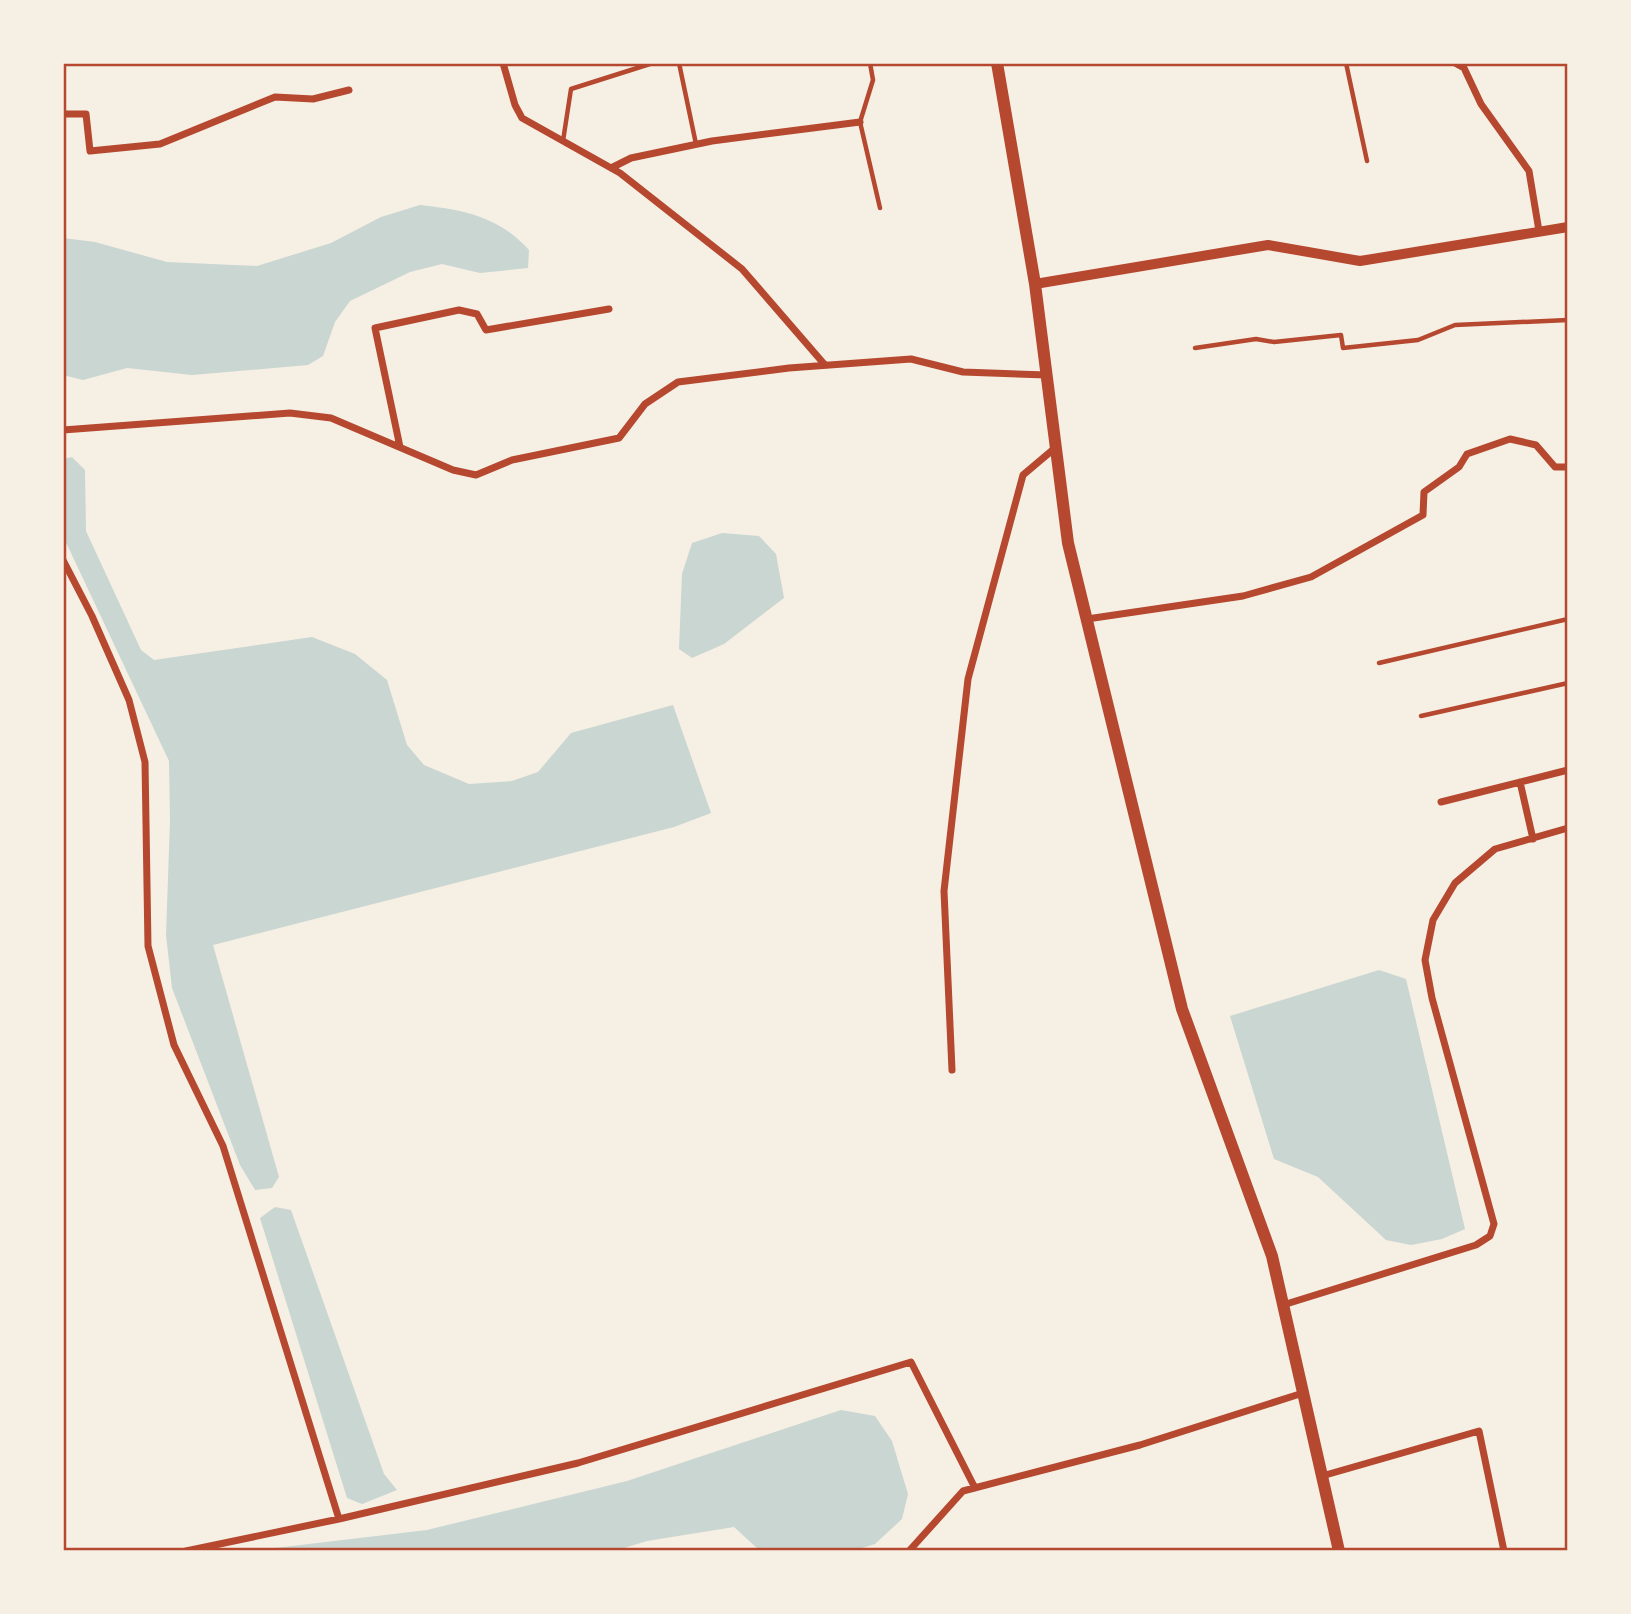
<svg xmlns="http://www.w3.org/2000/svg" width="1631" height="1614" font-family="'Playfair Display',serif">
  <rect width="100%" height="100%" fill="#f6efe4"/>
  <path fill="#c9d6d2" d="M420,205C464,210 498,216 529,250L528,268L480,273L442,264L410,272L350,301L335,322L323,356L308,365L192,375L127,368L83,380L63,375V238L95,242L167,262L257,266L331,243L381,217Z
    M72,457L85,470L86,531L141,650L154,660L312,637L355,654L387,680L407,745L424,765L469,784L512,781L538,772L571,733L673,705L711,813L674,827L213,945L279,1177L272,1188L255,1190L240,1165L172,988L166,935L170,821L169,761L63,536V459Z
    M722,533L759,536L776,554L784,598L724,644L692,658L679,649L682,574L692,543Z
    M1379,970L1406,979L1465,1229L1442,1239L1411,1245L1386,1240L1318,1177L1274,1159L1230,1016Z
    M275,1207L291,1210L384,1474L397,1490L362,1504L347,1498L260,1218Z
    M841,1410L875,1416L892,1441L908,1494L902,1519L875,1544L852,1551H767L758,1549L734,1527L647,1541L614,1551H249L427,1530L627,1481Z"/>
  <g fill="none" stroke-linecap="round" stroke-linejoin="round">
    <path stroke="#b5482f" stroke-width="4.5" d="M679,63L696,144
      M870,63L873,80L860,122L880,208
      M1346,63L1367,161
      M563,141L571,89L653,63
      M1195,348L1256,339L1274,342L1341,335L1343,348L1418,340L1455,325L1568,320
      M1379,663L1568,619
      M1421,716L1568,683"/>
    <path stroke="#b5482f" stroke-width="7" d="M503,63L515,105L522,118L620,173L742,269L825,365
      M1455,63L1464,68L1481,104L1529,171L1539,231
      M63,114H86L90,151L160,144L275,97L313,99L349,90
      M611,168L631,158L712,141L860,122
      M63,430L290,413L331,418L453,470L476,475L512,460L619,438L645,404L678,382L789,368L911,359L963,372L1047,375
      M400,447L375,328L459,310L477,314L486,330L609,309
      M63,560L92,616L129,700L145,762L148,946L174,1045L223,1146L339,1519
      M1087,619L1243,596L1311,577L1423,515L1424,492L1459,467L1467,454L1510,439L1536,445L1555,467H1568
      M1520,782L1533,839
      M1441,802L1568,770
      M952,1070L944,891L968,679L1023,475L1055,448
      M1283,1305L1476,1245L1490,1236L1494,1224L1432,998L1425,960L1433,920L1455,883L1495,849L1568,828
      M1322,1476L1479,1431L1504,1551
      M186,1551L339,1519L578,1463L911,1362L975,1488
      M909,1551L963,1491L1140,1445L1303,1393"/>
    <path stroke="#b5482f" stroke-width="10" d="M1035,284L1268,245L1360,261L1568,227"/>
    <path stroke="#b5482f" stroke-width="12" d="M997,63L1035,284L1068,543L1182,1009L1272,1256L1339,1551"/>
  </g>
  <rect width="1631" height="1614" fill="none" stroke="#f6efe4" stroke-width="130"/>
  <rect x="65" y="65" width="1501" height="1484" fill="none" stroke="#b5482f" stroke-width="2.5"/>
</svg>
